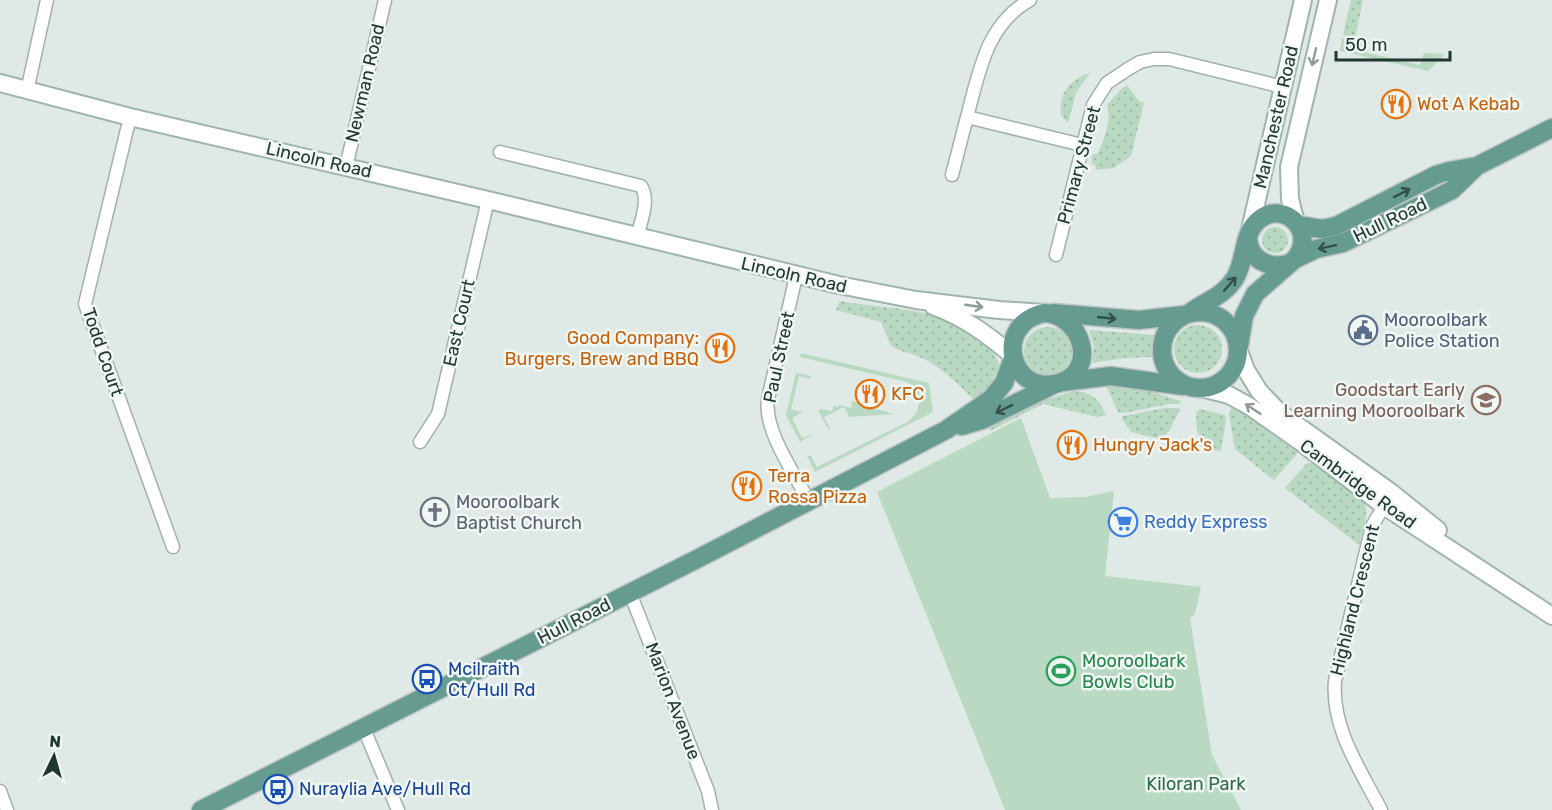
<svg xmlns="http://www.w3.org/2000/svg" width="1552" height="810" font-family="Rubik,sans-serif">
  <defs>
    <pattern id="grass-dots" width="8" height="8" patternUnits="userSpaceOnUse" patternTransform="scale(1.5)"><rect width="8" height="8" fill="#b9d9c3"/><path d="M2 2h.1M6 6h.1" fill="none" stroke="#9fbba8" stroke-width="1.8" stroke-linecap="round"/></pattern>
  </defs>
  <rect width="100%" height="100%" fill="#dfe9e5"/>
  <path fill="url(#grass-dots)" d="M1351,0H1363L1355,38L1343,35Z
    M1090,73L1076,93L1068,123L1061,115C1059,93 1069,80 1090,73Z
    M1127,85L1139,101L1144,103L1131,156L1114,168L1095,170L1096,166L1091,163L1092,155L1098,153C1104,139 1112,121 1107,105L1121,89Z
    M1262 240a13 13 0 1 1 26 0a13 13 0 1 1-26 0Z
    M840,301C872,307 905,307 936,316C961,324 1020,355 993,388C989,393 979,397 974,400C958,384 943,368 922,358C912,353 900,352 891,346L881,322L836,310Z
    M1174 349a24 24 0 1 1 48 0a24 24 0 1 1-48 0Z
    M1024 351a24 24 0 1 1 48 0a24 24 0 1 1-48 0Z
    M1089,330L1155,335L1153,357L1126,358L1092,363L1094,347Z
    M1117,385L1139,388L1181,401L1179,404H1169L1124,413L1118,412L1107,387Z
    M1074,391C1092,392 1099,399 1106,415L1097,417L1043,404L990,431L987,426L1039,402Z
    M1232,406L1297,452V454L1274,480L1235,449L1229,414Z
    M1165,408H1177L1180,409L1170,430L1161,439L1131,432L1122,419L1123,416Z
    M1201,409L1225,415L1226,421L1221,451L1205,449C1199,436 1194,425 1197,411Z
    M1307,463H1311L1361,495C1372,510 1363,528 1359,545L1285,488Z"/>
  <path fill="#b9d9c3" d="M1342,38L1366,44L1364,52L1420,65L1424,53L1445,54L1428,71L1340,51Z
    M801,353L929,383L933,412L815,472L807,456H811L817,467L907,422C923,412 923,390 907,382L800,357Z
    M796,373L811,376L810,379L799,376L791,409L803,412L792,418L802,438L813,434L800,442L786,415Z
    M852,401L862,403V405L894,414L849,417L844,407L824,417L830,428L828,429L819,412L820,409L832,411L834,406L838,407L839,405L851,408Z
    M1021,418L1050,498L1086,497L1114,491L1105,576L1201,587L1195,614L1190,618L1212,755L1241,810H1005L877,492Z"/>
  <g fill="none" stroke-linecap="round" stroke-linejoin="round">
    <g stroke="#a2b0ac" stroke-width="15">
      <path id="street" d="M1030,0C986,24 979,73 967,117L1082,145
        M27,91L47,0
        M130,117L85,304L173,547
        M500,152L641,186C650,200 641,221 637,237
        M346,167L385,0
        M952,175L967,117
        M1056,255L1093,105L1107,83L1128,69L1140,62L1154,59H1169L1283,87
        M796,276L768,399C763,429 794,473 809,501
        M420,442L438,414L488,200
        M630,593L708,791L712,810
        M364,729L398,810
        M0,791L7,810
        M1381,810C1360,769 1331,728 1335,681L1372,526L1384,506"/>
    </g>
    <g stroke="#9fb4ad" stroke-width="20">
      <path id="secondary" d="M0,83L130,117L488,200L839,285L916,300L999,310L1044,313
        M1296,223L1290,199L1289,167L1328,0
        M1249,234L1303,0
        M933,306C964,317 988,335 1013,356
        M1239,351L1246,370L1259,391L1280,413L1392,493L1438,530
        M1201,388L1229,395L1249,406L1302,443L1384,506L1552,616"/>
    </g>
    <g stroke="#bcc3c2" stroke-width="21">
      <path id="primary" d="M1298,225L1322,229L1336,226L1436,175L1449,171L1477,166L1552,128
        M1248,238C1249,260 1269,269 1288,264
        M1162 350a38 38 0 1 1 76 0a38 38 0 1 1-76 0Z
        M1191,312C1206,301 1224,296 1235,278C1246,261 1242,232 1260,219C1286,200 1317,233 1295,259
        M1044,313C1081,314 1100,370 1059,383C1010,397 992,324 1044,313Z
        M1053,313L1139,320L1184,315
        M1239,346L1244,316L1255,294L1295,259L1316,249L1343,243L1434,199L1452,190L1477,166
        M1062,382L1111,376L1183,386
        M962,426L982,420L1055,384
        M201,810L699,558L946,430L991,399L1004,383L1013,358"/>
    </g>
    <use href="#street" stroke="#fff" stroke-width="12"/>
    <use href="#secondary" stroke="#fff" stroke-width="16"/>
    <use href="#primary" stroke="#669b90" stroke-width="18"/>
  </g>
  <defs><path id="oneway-shaft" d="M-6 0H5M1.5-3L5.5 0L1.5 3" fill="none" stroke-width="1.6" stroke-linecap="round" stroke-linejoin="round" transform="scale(1.5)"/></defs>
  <g stroke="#909b98">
    <use href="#oneway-shaft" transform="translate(1314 57) rotate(103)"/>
    <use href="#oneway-shaft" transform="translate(974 306) rotate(8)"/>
    <use href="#oneway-shaft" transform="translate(1253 409) rotate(-146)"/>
  </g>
  <g stroke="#32504a">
    <use href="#oneway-shaft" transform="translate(1402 193) rotate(-27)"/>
    <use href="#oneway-shaft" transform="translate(1327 247) rotate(168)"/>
    <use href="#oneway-shaft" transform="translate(1230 284) rotate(-49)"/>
    <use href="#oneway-shaft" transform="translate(1107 318) rotate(6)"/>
    <use href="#oneway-shaft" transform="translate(1004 409) rotate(154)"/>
  </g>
  <defs>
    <g id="restaurant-ring" transform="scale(1.5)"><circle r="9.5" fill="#eff6f3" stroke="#e8710a" stroke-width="1.5"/><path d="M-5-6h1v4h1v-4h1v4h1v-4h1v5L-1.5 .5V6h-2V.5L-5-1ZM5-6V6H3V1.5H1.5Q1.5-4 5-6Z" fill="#e8710a"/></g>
    <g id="civic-ring" transform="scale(1.5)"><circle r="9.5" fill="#eff6f3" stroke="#5c6f8a" stroke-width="1.5"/><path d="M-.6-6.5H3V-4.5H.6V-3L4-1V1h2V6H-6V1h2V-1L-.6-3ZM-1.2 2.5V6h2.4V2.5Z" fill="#5c6f8a"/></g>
    <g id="school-ring" transform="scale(1.5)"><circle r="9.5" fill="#eff6f3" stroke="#8d6e63" stroke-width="1.5"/><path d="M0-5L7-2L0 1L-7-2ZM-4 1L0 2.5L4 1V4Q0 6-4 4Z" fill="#8d6e63"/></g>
    <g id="church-ring" transform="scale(1.5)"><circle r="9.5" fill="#eff6f3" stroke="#6b7280" stroke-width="1.5"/><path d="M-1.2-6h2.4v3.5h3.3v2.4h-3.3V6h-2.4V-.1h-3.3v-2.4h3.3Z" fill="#6b7280"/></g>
    <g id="supermarket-ring" transform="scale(1.5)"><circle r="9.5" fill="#eff6f3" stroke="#3f7fe0" stroke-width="1.5"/><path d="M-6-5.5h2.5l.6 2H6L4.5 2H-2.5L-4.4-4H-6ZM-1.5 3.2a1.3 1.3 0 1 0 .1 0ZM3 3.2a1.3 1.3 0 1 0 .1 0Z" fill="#3f7fe0"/></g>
    <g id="stadium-ring" transform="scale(1.5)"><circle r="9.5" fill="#eff6f3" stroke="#2e9e5b" stroke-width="1.5"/><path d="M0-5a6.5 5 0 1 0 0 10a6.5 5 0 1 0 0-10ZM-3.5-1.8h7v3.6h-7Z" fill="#2e9e5b"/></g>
    <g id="bus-ring" transform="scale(1.5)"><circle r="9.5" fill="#eff6f3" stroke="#1a4fb4" stroke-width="1.5"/><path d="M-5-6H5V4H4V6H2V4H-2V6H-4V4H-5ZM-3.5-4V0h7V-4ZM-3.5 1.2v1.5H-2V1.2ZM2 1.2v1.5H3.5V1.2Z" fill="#1a4fb4"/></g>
  </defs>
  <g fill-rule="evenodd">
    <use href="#restaurant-ring" x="1396" y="104"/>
    <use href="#civic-ring" x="1363" y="330"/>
    <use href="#restaurant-ring" x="720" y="348"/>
    <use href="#restaurant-ring" x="870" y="394"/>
    <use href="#school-ring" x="1486" y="400"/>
    <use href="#restaurant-ring" x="1072" y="445"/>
    <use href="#restaurant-ring" x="747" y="486"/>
    <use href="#church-ring" x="435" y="512"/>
    <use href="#supermarket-ring" x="1123" y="522"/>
    <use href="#stadium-ring" x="1061" y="671"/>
    <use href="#bus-ring" x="427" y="679"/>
    <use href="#bus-ring" x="278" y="789"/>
  </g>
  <g text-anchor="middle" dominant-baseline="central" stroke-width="5" stroke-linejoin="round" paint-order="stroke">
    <g font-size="18" fill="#213732" stroke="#eff6f3">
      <text transform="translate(365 83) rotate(-77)">Newman Road</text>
      <text transform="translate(1276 117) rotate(-77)">Manchester Road</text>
      <text transform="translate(319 160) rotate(13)">Lincoln Road</text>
      <text transform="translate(1079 165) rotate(-75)">Primary Street</text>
      <text transform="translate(1390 220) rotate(-26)">Hull Road</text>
      <text transform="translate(794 275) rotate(13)">Lincoln Road</text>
      <text transform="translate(459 323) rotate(-77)">East Court</text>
      <text transform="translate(103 352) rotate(71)">Todd Court</text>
      <text transform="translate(779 357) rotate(-78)">Paul Street</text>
      <text transform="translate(1358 484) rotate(36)">Cambridge Road</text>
      <text transform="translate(1355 600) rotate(-76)">Highland Crescent</text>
      <text transform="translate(574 621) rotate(-27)">Hull Road</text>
      <text transform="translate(673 701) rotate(69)">Marion Avenue</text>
    </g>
    <g font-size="18" fill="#c56008" stroke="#eff6f3" text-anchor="start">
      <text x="1417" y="104">Wot A Kebab</text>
      <text x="699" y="338" text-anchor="end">Good Company:<tspan x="699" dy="21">Burgers, Brew and BBQ</tspan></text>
      <text x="891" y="394">KFC</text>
      <text x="1093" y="445">Hungry Jack's</text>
      <text x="768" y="476">Terra<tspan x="768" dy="21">Rossa Pizza</tspan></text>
    </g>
    <g font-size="18" fill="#4e5e75" stroke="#eff6f3" text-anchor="start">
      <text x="1384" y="320">Mooroolbark<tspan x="1384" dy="21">Police Station</tspan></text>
    </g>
    <g font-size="18" fill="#785e54" stroke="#eff6f3" text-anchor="end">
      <text x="1465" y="390">Goodstart Early<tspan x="1465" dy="21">Learning Mooroolbark</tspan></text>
    </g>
    <g font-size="18" fill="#5b616d" stroke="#eff6f3" text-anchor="start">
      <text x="456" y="502">Mooroolbark<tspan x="456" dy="21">Baptist Church</tspan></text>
    </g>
    <g font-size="18" fill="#366cbe" stroke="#eff6f3" text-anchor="start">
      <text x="1144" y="522">Reddy Express</text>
    </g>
    <g font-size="18" fill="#27864d" stroke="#eff6f3" text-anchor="start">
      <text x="1082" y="661">Mooroolbark<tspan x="1082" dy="21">Bowls Club</tspan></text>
    </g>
    <g font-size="18" fill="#164399" stroke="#eff6f3" text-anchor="start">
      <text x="448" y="669">Mcilraith<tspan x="448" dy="21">Ct/Hull Rd</tspan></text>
      <text x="299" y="789">Nuraylia Ave/Hull Rd</text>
    </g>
    <g font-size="18" fill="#2f6b49" stroke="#eff6f3">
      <text x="1196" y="784">Kiloran Park</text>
    </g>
  </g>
  <g transform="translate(54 756) rotate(5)" stroke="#eff6f3" stroke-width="4.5" paint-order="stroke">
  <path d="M0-4.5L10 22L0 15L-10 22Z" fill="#213732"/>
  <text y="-9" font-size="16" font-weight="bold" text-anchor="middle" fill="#213732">N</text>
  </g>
  <path d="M1336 51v9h114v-9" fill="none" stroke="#213732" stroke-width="3"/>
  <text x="1345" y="51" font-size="18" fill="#213732" stroke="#eff6f3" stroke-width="4.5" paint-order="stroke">50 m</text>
</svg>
